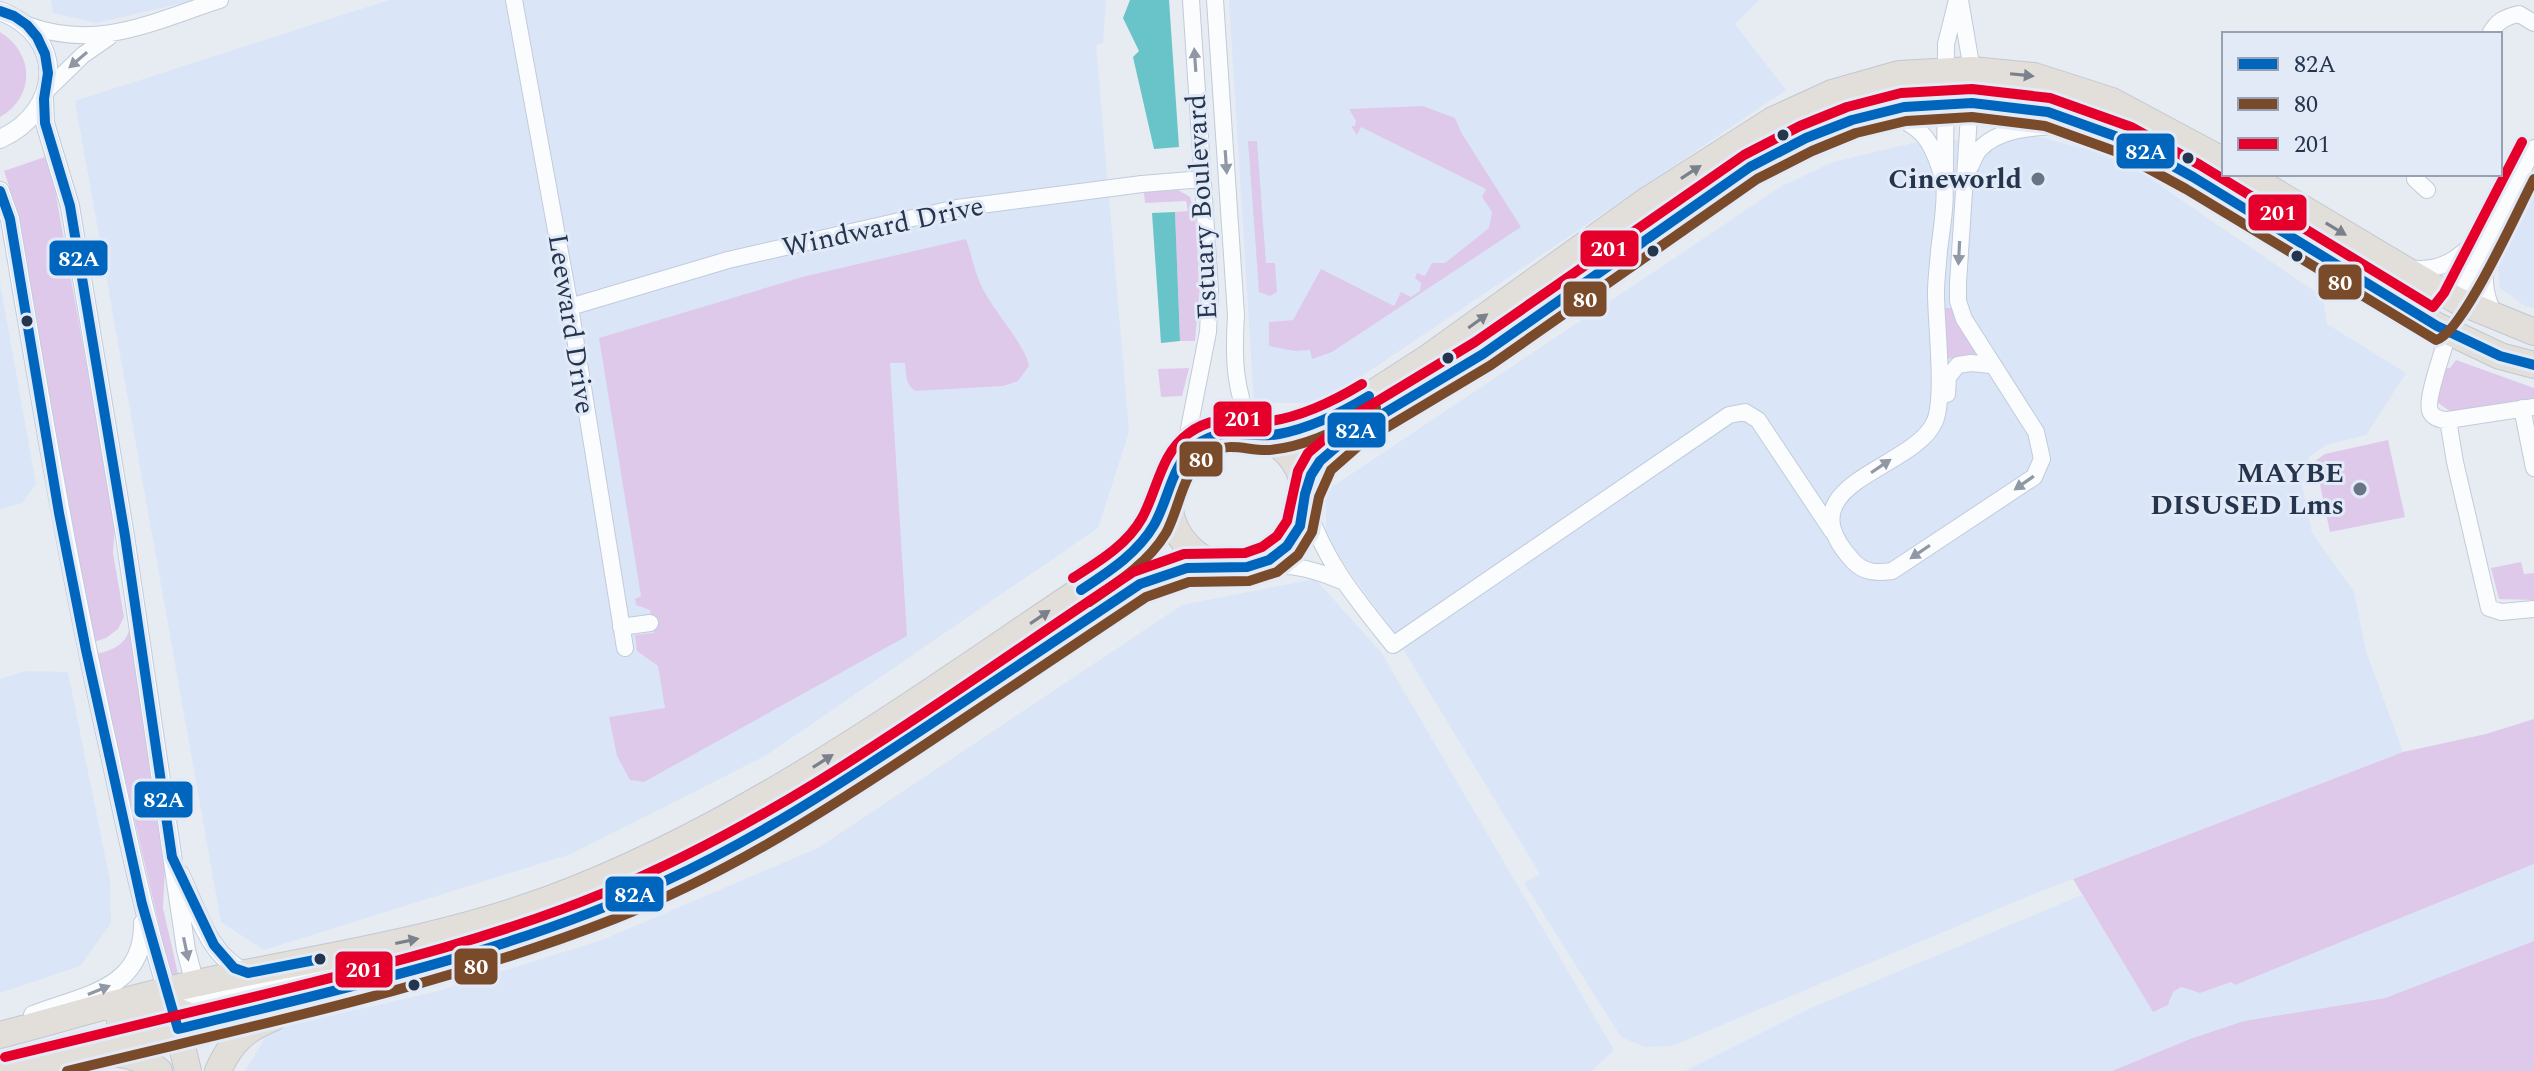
<svg xmlns="http://www.w3.org/2000/svg" width="2534" height="1071" font-family="Spectral,serif">
  <rect width="100%" height="100%" fill="#e7ebf2"/>
  <path fill="#dae6f8" d="M51,0H195L97,23L53,13Z
    M389,0H1106L1103,43L1096,45L1129,432L1098,528L765,756L571,854L264,950L221,922L75,101Z
    M1229,0H1759L1735,24L1786,90L1322,403H1254Z
    M2036,136L2120,158L2323,297L2327,324L2406,373L2366,435L2326,445L2309,457L2302,485L2312,533L2354,592L2366,651L2403,752L2036,893L1672,1046L1645,1047L1621,1037L1524,883L1540,874L1389,626L1326,538V491L1782,186L1833,162L1913,143Z
    M2534,183V308L2525,306L2500,288L2497,256Z
    M0,283L36,484L22,503L0,509Z
    M1315,579L1381,652L1614,1050L1592,1071H245L270,1030L442,990L602,940L818,848L1182,605Z
    M26,671L68,672L110,881L111,923L80,966L0,993V679Z
    M2534,864V941L2385,998L2244,1021L2190,1039L2112,1071H1685L1811,1008L2082,895L2153,1012L2171,1001L2172,992L2181,987L2200,993L2231,982L2235,985Z"/>
  <path fill="#dfc9ea" d="M0,32C34,53 36,96 0,117Z
    M1423,106L1455,118L1461,132L1521,227L1332,352L1312,359L1310,350L1295,351L1269,346V322L1293,320L1321,269L1394,306L1401,292L1411,297L1420,291L1421,283L1415,278L1417,273L1425,276L1432,263H1445L1489,228L1492,212L1482,197L1486,189L1361,127L1357,135L1351,126H1355L1356,121L1349,109Z
    M1248,141H1257L1266,263H1275L1277,292L1270,296L1259,292Z
    M45,157L55,190L115,524L113,553L124,617L118,629L106,638L94,642L9,186L4,171Z
    M1178,190L1190,197L1195,213L1200,287L1195,341H1180L1175,212L1188,211L1186,201L1145,203L1144,192Z
    M966,239C971,253 974,269 980,283C990,307 1026,345 1029,366L1018,381L1003,386L915,391C905,384 906,374 905,363H890L907,636L644,782L630,780L617,756L609,717L665,708L658,666L637,651L635,635L654,633L650,610L636,605L635,599L641,596L599,338L802,277Z
    M1945,308H1954L1976,354L1947,359Z
    M2456,360L2534,388V401L2451,412L2437,402L2445,368H2450Z
    M1189,368L1182,396L1161,397L1158,369Z
    M2388,440L2405,517L2330,532L2315,461L2325,454Z
    M2521,562L2524,574L2534,573V600L2499,599L2491,568Z
    M130,626L167,820L163,908L178,974L171,977L96,654C114,650 127,644 130,626Z
    M2534,719V864L2235,985L2231,982L2200,993L2181,987L2173,992L2168,1005L2153,1012L2073,879L2403,752L2486,734Z
    M2534,941V1071H2112L2190,1039L2244,1021L2385,998Z"/>
  <path fill="#68c4c9" d="M1130,0H1169L1179,147L1154,149L1133,57L1139,51L1123,18Z
    M1175,212L1180,341L1161,343L1152,213Z"/>
  <g fill="none" stroke-linecap="round" stroke-linejoin="round">
    <g stroke="#c1cbda" stroke-width="18">
      <path id="minor" d="M514,0L570,307L625,648
        M1215,0L1236,315C1233,364 1235,387 1252,433
        M27,25C99,51 151,22 220,0
        M2490,34C2497,21 2505,17 2519,14L2534,23
        M46,91L83,55L109,37
        M1887,113C1924,127 1932,141 1943,178C1948,195 1941,232 1939,251C1938,265 1936,279 1936,293C1936,324 1945,396 1935,421C1914,471 1780,482 1853,561C1864,573 1877,573 1892,571L2034,477L2042,459L2036,432L1964,319L1958,301V283L1972,70L1960,0
        M1970,167C1973,162 1975,154 1979,150C2000,126 2042,127 2071,125
        M1945,173L1946,44L1957,0
        M2416,174L2415,179L2427,190
        M2490,248C2483,277 2482,289 2495,317
        M2409,268C2446,274 2464,252 2488,230
        M2456,300L2534,148
        M570,307L728,260L957,208L1142,184L1203,179
        M2437,326L2445,343C2442,356 2424,403 2431,413C2435,419 2441,420 2448,420L2534,407
        M1947,394L1948,377L1958,365L1971,363L1991,365
        M2522,408L2534,468
        M2448,420L2455,462L2489,608L2501,612L2534,609
        M1183,459L1208,332L1210,290L1191,0
        M1306,504C1324,561 1356,599 1393,645L1729,415L1745,412L1758,420L1832,531
        M1247,567C1288,564 1303,565 1342,581
        M621,627L650,623"/>
    </g>
    <g stroke="#c1cbda" stroke-width="20">
      <path id="tertiary" d="M0,11C67,36 62,111 0,139
        M44,99L45,123L70,206L125,536L186,950L195,984
        M0,191L10,219C40,399 70,577 110,755C127,834 143,913 167,991L200,1005L341,973L379,975
        M180,874C197,909 209,959 248,973
        M33,1015C84,995 144,990 143,923"/>
    </g>
    <g stroke="#c2c8d0" stroke-width="28">
      <path id="trunk" d="M2245,174L2456,300L2534,332
        M1169 499a68 68 0 1 1 136 0a68 68 0 1 1-136 0Z
        M1264,436L1333,416L1364,399L1426,359L1646,201L1773,120L1832,93L1899,74L1972,70L2034,76L2112,101L2224,161
        M1305,494L1311,475L1320,461L1356,430L1483,354L1750,167L1806,138L1852,120L1904,107L1972,103L2048,112L2126,140L2193,177L2437,326L2500,356L2534,365
        M174,1013L188,1071
        M120,1021L172,1009L205,1022
        M0,1035C72,1016 143,994 216,979C328,956 441,939 550,899C747,826 917,699 1090,584C1134,552 1147,540 1170,490
        M104,1053C124,1053 144,1058 159,1071
        M8,1071L398,976L494,947L611,905L713,857L830,791L1140,584L1187,568L1222,566
        M218,1071C230,1043 245,1029 273,1018"/>
    </g>
    <use href="#minor" stroke="#fbfcfd" stroke-width="16"/>
    <use href="#tertiary" stroke="#fbfcfd" stroke-width="18"/>
    <use href="#trunk" stroke="#e2ded9" stroke-width="26"/>
    <g stroke="#e2eaf7" stroke-width="16">
      <path id="bus-1" d="M0,11L14,16L27,25L37,37L45,54L48,73L44,99L45,123L70,206L125,536L172,857L214,945L234,968L248,973L320,959
        M0,191L10,219L59,513L86,650L142,904L178,1029C342,989 509,953 663,882C757,839 843,782 929,725C999,678 1070,631 1140,584L1187,568L1247,567L1269,560L1287,546L1300,526L1305,494L1311,475L1320,461L1356,430L1483,354L1750,167L1806,138L1852,120L1904,107L1972,103L2048,112L2126,140L2193,177L2437,326L2500,356L2534,365
        M1081,590C1108,572 1137,554 1154,525C1169,499 1171,465 1196,445C1223,424 1250,440 1279,434C1311,428 1341,413 1369,396"/>
    </g>
    <g stroke="#e2eaf7" stroke-width="16">
      <path id="bus-2" d="M1089,602C1117,583 1148,563 1166,533C1180,508 1182,469 1209,453C1230,441 1247,451 1269,450C1307,447 1344,428 1376,408
        M67,1071C251,1026 438,988 614,919C729,874 833,806 935,738C1005,691 1076,644 1146,597L1189,582L1249,581L1277,572L1298,555L1312,532L1319,497L1331,470L1364,441L1491,365L1757,179L1812,151L1856,133L1906,121L1972,117L2045,126L2120,153L2186,189L2436,340C2462,335 2519,207 2534,179"/>
    </g>
    <g stroke="#e2eaf7" stroke-width="16">
      <path id="bus-3" d="M1073,578C1098,562 1127,545 1142,518C1158,489 1160,454 1189,433C1205,421 1227,417 1247,419C1255,419 1263,422 1271,421C1304,416 1334,401 1362,384
        M5,1057C96,1035 187,1013 278,991C388,964 500,936 606,892C796,813 962,684 1133,572L1184,554L1245,553L1262,547L1277,536L1287,521L1298,471L1308,453L1348,419L1475,342L1744,155L1800,126L1847,107L1901,93L1972,89L2050,98L2131,127L2200,165L2433,307L2444,293L2522,142"/>
    </g>
    <use href="#bus-1" stroke="#0065bd" stroke-width="10"/>
    <use href="#bus-2" stroke="#7a4b2a" stroke-width="10"/>
    <use href="#bus-3" stroke="#e4002b" stroke-width="10"/>
  </g>
  <defs><path id="oneway-solid" d="M-6-.8H1V-3.2L6.5 0L1 3.2V.8H-6Z" transform="scale(2)"/></defs>
  <g fill="#9098a5">
    <use href="#oneway-solid" transform="translate(78 60) rotate(139)"/>
    <use href="#oneway-solid" transform="translate(1195 60) rotate(-94)"/>
    <use href="#oneway-solid" transform="translate(1226 162) rotate(86)"/>
    <use href="#oneway-solid" transform="translate(1959 253) rotate(93)"/>
    <use href="#oneway-solid" transform="translate(1881 466) rotate(-34)"/>
    <use href="#oneway-solid" transform="translate(2024 483) rotate(145)"/>
    <use href="#oneway-solid" transform="translate(1920 552) rotate(146)"/>
    <use href="#oneway-solid" transform="translate(186 949) rotate(78)"/>
    <use href="#oneway-solid" transform="translate(99 990) rotate(-22)"/>
  </g>
  <g fill="#7a818c">
    <use href="#oneway-solid" transform="translate(2022 75) rotate(6)"/>
    <use href="#oneway-solid" transform="translate(1691 172) rotate(-33)"/>
    <use href="#oneway-solid" transform="translate(2336 229) rotate(31)"/>
    <use href="#oneway-solid" transform="translate(1478 321) rotate(-36)"/>
    <use href="#oneway-solid" transform="translate(1040 617) rotate(-34)"/>
    <use href="#oneway-solid" transform="translate(823 761) rotate(-32)"/>
    <use href="#oneway-solid" transform="translate(407 941) rotate(-12)"/>
  </g>
  <g fill="#25354d" stroke="#e2eaf7" stroke-width="3">
    <circle cx="1783" cy="135" r="7"/>
    <circle cx="2188" cy="158" r="7"/>
    <circle cx="1653" cy="251" r="7"/>
    <circle cx="2297" cy="256" r="7"/>
    <circle cx="27" cy="321" r="7"/>
    <circle cx="1448" cy="358" r="7"/>
    <circle cx="320" cy="959" r="7"/>
    <circle cx="414" cy="985" r="7"/>
  </g>
  <g fill="#697587" stroke="#e2eaf7" stroke-width="3">
    <circle cx="2038" cy="179" r="8"/>
    <circle cx="2360" cy="489" r="8"/>
  </g>
  <g text-anchor="middle" dominant-baseline="central" stroke-width="6" stroke-linejoin="round" paint-order="stroke">
    <g font-size="28" font-weight="bold" fill="#25354d" stroke="#e2eaf7" text-anchor="end">
      <text x="2022" y="179">Cineworld</text>
      <text x="2344" y="473">MAYBE<tspan x="2344" dy="32">DISUSED Lms</tspan></text>
    </g>
    <g font-size="28" fill="#25354d" stroke="#e2eaf7">
      <text transform="translate(1202 207) rotate(-93)">Estuary Boulevard</text>
      <text transform="translate(883 227) rotate(-12)">Windward Drive</text>
      <text transform="translate(571 324) rotate(81)">Leeward Drive</text>
    </g>
  </g>
  <g stroke="#e2eaf7" stroke-width="3">
    <rect x="2115" y="132" width="61" height="38" rx="8" fill="#0065bd"/>
    <rect x="2247" y="193" width="61" height="39" rx="8" fill="#e4002b"/>
    <rect x="1579" y="229" width="61" height="39" rx="8" fill="#e4002b"/>
    <rect x="48" y="239" width="61" height="38" rx="8" fill="#0065bd"/>
    <rect x="2317" y="263" width="46" height="38" rx="8" fill="#7a4b2a"/>
    <rect x="1562" y="280" width="46" height="38" rx="8" fill="#7a4b2a"/>
    <rect x="1212" y="400" width="61" height="38" rx="8" fill="#e4002b"/>
    <rect x="1326" y="411" width="61" height="38" rx="8" fill="#0065bd"/>
    <rect x="1178" y="440" width="46" height="38" rx="8" fill="#7a4b2a"/>
    <rect x="133" y="780" width="61" height="39" rx="8" fill="#0065bd"/>
    <rect x="604" y="875" width="61" height="38" rx="8" fill="#0065bd"/>
    <rect x="453" y="947" width="46" height="39" rx="8" fill="#7a4b2a"/>
    <rect x="334" y="950" width="60" height="39" rx="8" fill="#e4002b"/>
  </g>
  <g font-size="22" text-anchor="middle" font-weight="bold" fill="#fff">
    <text x="2146" y="159">82A</text>
    <text x="2278" y="220">201</text>
    <text x="1609" y="256">201</text>
    <text x="79" y="266">82A</text>
    <text x="2340" y="290">80</text>
    <text x="1585" y="307">80</text>
    <text x="1243" y="426">201</text>
    <text x="1356" y="438">82A</text>
    <text x="1201" y="467">80</text>
    <text x="164" y="807">82A</text>
    <text x="635" y="902">82A</text>
    <text x="476" y="974">80</text>
    <text x="364" y="977">201</text>
  </g>
  <rect x="2222" y="32" width="280" height="144" fill="#e2eaf7" stroke="#96a2b3" stroke-width="2"/>
  <rect x="2238" y="58" width="40" height="12" fill="#0065bd" stroke="#96a2b3" stroke-width="2"/>
  <text x="2294" y="72" font-size="24" fill="#25354d">82A</text>
  <rect x="2238" y="98" width="40" height="12" fill="#7a4b2a" stroke="#96a2b3" stroke-width="2"/>
  <text x="2294" y="112" font-size="24" fill="#25354d">80</text>
  <rect x="2238" y="138" width="40" height="12" fill="#e4002b" stroke="#96a2b3" stroke-width="2"/>
  <text x="2294" y="152" font-size="24" fill="#25354d">201</text>
</svg>
